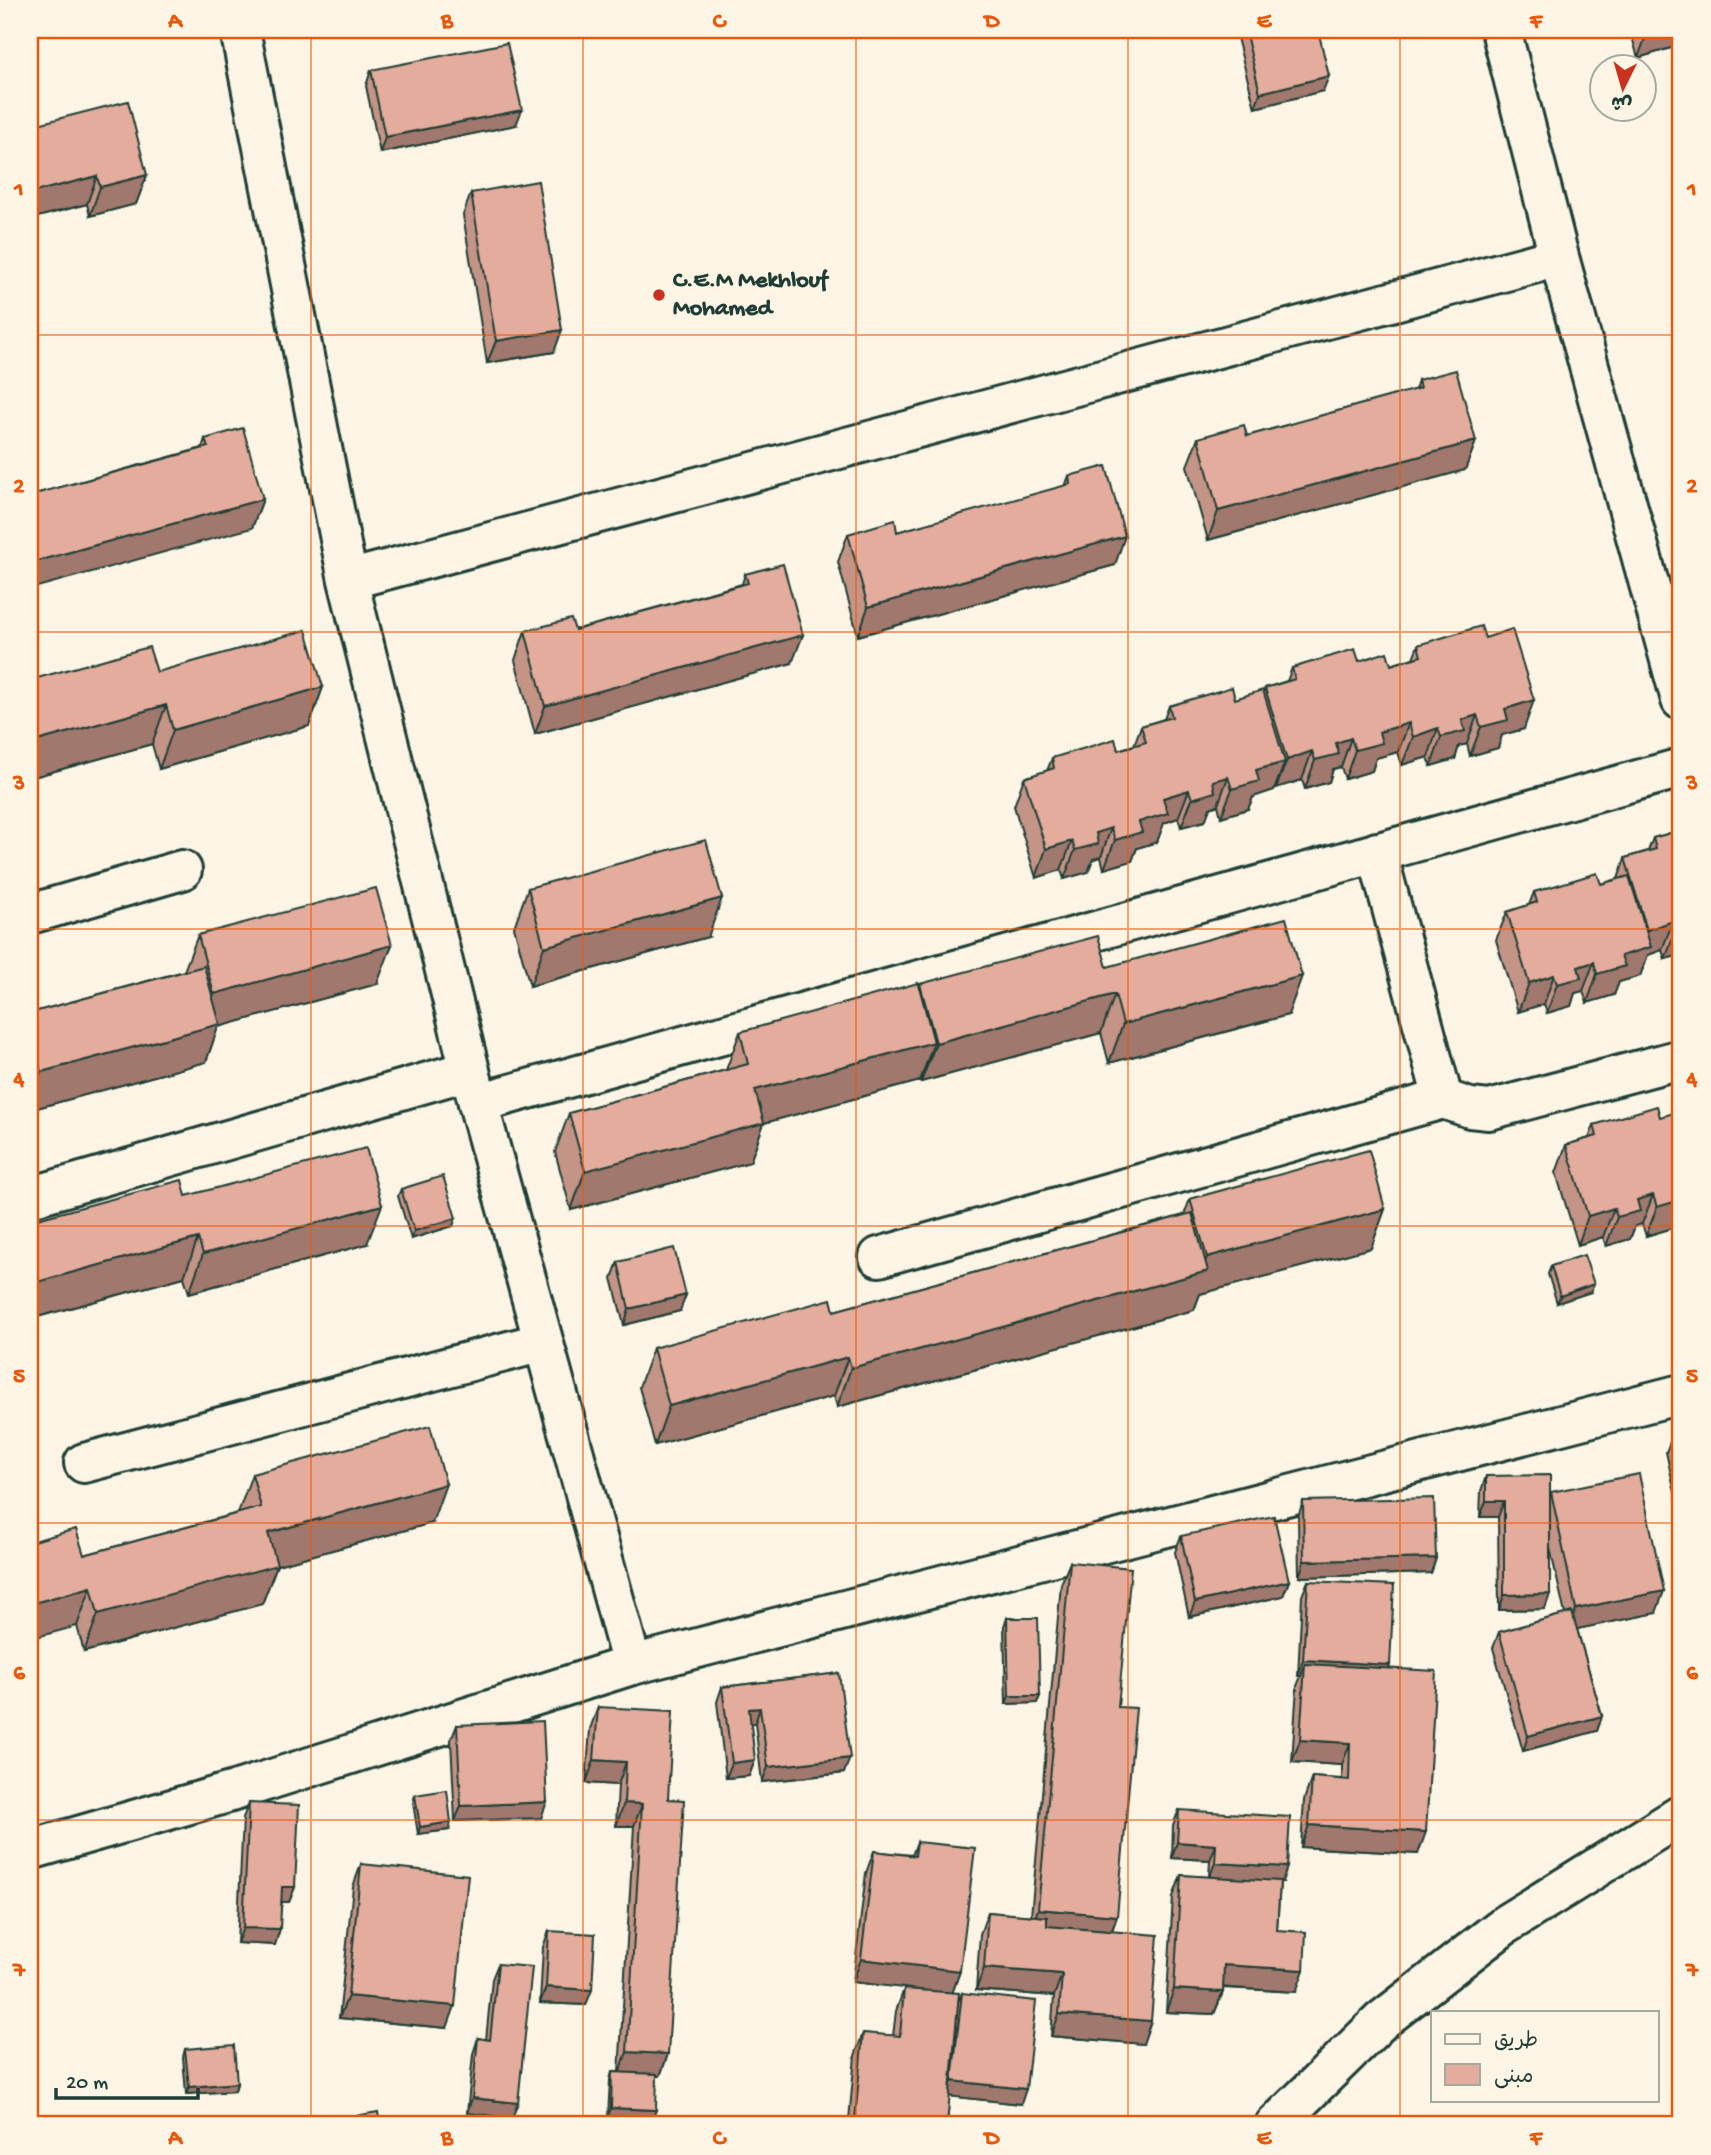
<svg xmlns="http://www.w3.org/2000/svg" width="1711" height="2155" font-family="'Gochi Hand','Playpen Sans Arabic',sans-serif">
  <rect width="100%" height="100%" fill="#fcf5e5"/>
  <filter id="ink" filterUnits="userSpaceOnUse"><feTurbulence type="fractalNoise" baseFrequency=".0143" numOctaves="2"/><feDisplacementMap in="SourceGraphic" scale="14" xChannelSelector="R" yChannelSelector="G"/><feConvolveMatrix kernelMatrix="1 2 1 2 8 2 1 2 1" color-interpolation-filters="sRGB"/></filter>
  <g filter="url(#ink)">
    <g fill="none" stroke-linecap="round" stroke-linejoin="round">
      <g stroke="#1f3d34" stroke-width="44">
        <path id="minor" d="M240,30L348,580L478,1103
          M1501,30L1559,257L1681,700
          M348,580L1559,257
          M1377,852L1443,1099
          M30,914L182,870
          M30,1197L470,1070
          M879,1257L1443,1099L1470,1108L1489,1110L1681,1059
          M84,1463L543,1342
          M632,1665L478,1103L1681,768
          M1275,2125L1381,2021L1506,1924L1681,1815"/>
      </g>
      <g stroke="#1f3d34" stroke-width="44">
        <path id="major" d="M30,1850L231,1792L632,1665L1681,1394"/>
      </g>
      <use href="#minor" stroke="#fcf5e5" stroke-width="38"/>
      <use href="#major" stroke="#fcf5e5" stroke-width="38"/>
    </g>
    <path fill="#c49486" stroke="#1f3d34" stroke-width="2" d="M1235,30H1318L1323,91L1255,108Z
      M1630,30H1681V45L1638,58Z
      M371,70L516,125L380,153L366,86Z
      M30,126L147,175L136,204L90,216L87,204L30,219Z
      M471,193L554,352L487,363L463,215Z
      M1418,380L1476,441L1465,470L1208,540L1187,466L1198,438L1247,436L1415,390Z
      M205,439L263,499L252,528L35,494L202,448Z
      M1069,476L1115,565L858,636L838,562L848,534L897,532L1065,486Z
      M745,574L792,663L535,734L515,660L525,631L575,630L742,584Z
      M1485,638L1524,729L1502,735L1498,748L1470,756L1467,744L1459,746L1455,759L1431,766L1428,757L1402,765L1398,752L1376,758L1372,771L1345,779L1341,767L1333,769L1329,782L1305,789L1302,780L1276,788V786L1274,790L1253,797L1248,809L1221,817L1218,805L1210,808L1205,821L1181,827L1178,818L1164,823L1157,842L1137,848L1132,861L1104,869L1101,857L1093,859L1088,872L1064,879L1061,870L1036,878L1014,806L1024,778L1047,771L1052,758L1118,750L1134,745L1141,726L1164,719L1169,706L1235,699L1264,691L1265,688L1287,681L1292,668L1359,661L1391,665L1413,658L1418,645Z
      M157,672L323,687L309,726L159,769L152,744L30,778V680Z
      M1681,830V955L1665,959L1662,950L1648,955L1640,976L1619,982L1614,995L1587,1003L1583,991L1575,993L1571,1006L1547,1013L1544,1004L1518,1012L1496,940L1507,912L1529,905L1534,892L1601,884L1618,879L1625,858L1648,851L1653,838Z
      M528,888L708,937L530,986L514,927Z
      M198,935L377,984L218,1027L206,1062L30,1110V1013L184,971Z
      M1107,967L1288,1015L1109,1063L1101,1033L921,1082L920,1078V1081L764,1123L750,1162L571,1210L555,1152L569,1113L726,1070L740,1032L919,987L920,984Z
      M1594,1125L1678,1215L1673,1228L1646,1236L1642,1224L1635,1226L1630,1239L1606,1246L1603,1237L1578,1245L1556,1173L1566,1145L1589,1138Z
      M401,1189L453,1226L411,1239L398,1196Z
      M186,1196L367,1244L189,1293L184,1277L30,1319V1221Z
      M1190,1199L1385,1209L1371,1248L1200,1294L1194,1310L837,1407L834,1396L655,1445L639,1387L653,1348L834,1311L1184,1215Z
      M618,1262L680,1311L624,1325L612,1278Z
      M1551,1266L1591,1292L1557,1303L1548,1274Z
      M1681,1435V1519L1666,1452L1672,1437Z
      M252,1474L432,1523L277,1565L262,1604L84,1652L77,1626L84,1555L238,1513Z
      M1486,1476L1550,1495L1551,1492L1656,1613L1577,1629L1602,1716L1597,1731L1523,1751L1493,1648L1499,1632L1565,1614L1550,1548L1545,1609L1499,1610L1498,1517H1480L1481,1491Z
      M1303,1501L1436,1558L1431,1573L1299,1577L1298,1517Z
      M1181,1536L1289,1581L1283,1596L1189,1617L1175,1552Z
      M1070,1562L1118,1707L1117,1916L1112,1931L1143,2044L1051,2036L1054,1996L976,1990L980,1934L988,1912L1031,1916L1061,1584Z
      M1308,1581L1390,1665L1389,1668L1418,1854L1301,1847L1304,1800L1312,1777L1342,1779V1765L1292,1762L1297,1686L1301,1676H1298L1302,1596Z
      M1007,1618L1040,1696L1037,1703L1006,1704L1004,1626Z
      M839,1673L844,1773L762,1782L755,1723L750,1724L755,1760L749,1776L726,1778L717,1702L722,1687Z
      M598,1707L668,1799V2054L660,2076H657L653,2118L608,2116L610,2080L612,2072H619L634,1826H616L618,1785L586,1783L590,1729Z
      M457,1725L541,1818L455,1821L451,1740Z
      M415,1795L449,1830L418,1834L413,1803Z
      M249,1803L295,1887L289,1902H282L275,1945L237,1943L243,1818Z
      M1179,1810L1282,1882H1280L1277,1930L1296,1992L1223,1988V1992L1214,2014L1166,2012L1173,1897L1181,1875L1209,1877L1210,1860L1172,1858L1173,1825Z
      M917,1842L960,1971L952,1993L958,2002L962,1993L1021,2104L949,2096L947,2125H832L835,2119L849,2120L855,2056L863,2033L893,2036L896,2011L904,1989L926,1990L853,1982L866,1873L874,1851L912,1855Z
      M361,1864L447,2028L339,2018L353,1887Z
      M549,1931L586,2005L540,2003L543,1947Z
      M498,1964L512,2118L467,2113L473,2054L478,2038L486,2040L492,1979Z
      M185,2049L237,2083L235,2091L186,2094L183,2057Z
      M355,2116L380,2125H352Z"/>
    <path fill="#a0786d" stroke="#1f3d34" stroke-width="2" d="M1648,30H1681V45L1638,58Z
      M1329,76L1323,91L1255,108L1260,93Z
      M522,110L516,125L380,153L385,137Z
      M147,175L136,204L90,216L100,187Z
      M97,176L87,204L30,219V193Z
      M562,330L554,352L487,363L496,341Z
      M1476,441L1465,470L1208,540L1218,511Z
      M263,499L252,528L30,589V563Z
      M1125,536L1115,565L858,636L868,607Z
      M803,635L792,663L535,734L545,706Z
      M323,687L309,726L159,769L173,730Z
      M1534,700L1524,729L1502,735L1498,748L1470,756L1481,727L1505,709Z
      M166,705L152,744L30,778V743Z
      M1477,715L1467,744L1459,746L1455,759L1431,766L1441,737L1462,720Z
      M1409,723L1398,752L1376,758L1372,771L1345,779L1355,750L1379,732Z
      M1438,728L1428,757L1402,765L1413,737Z
      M1351,738L1341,767L1333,769L1329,782L1305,789L1315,760L1336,743Z
      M1312,751L1302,780L1276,788L1287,760Z
      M1285,762L1274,790L1253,797L1248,809L1221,817L1232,789L1256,770Z
      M1228,777L1218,805L1210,808L1205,821L1181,827L1192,799L1213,781Z
      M1189,790L1178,818L1164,823L1157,842L1137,848L1132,861L1104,869L1115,840L1139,822L1163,798Z
      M1111,828L1101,857L1093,859L1088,872L1064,879L1075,850L1096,833Z
      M1072,841L1061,870L1036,878L1046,849Z
      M722,898L708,937L530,986L544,947Z
      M1673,921L1662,950L1648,955L1640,976L1619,982L1614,995L1587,1003L1597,974L1621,956L1640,950L1647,930Z
      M1681,929V955L1665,959L1676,930Z
      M392,945L377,984L218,1027L206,1062L30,1110V1103L41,1072L201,1029L214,994Z
      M1594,962L1583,991L1575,993L1571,1006L1547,1013L1557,984L1578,967Z
      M1554,975L1544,1004L1518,1012L1529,983Z
      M1302,976L1288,1015L1109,1063L1123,1024Z
      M1115,994L1101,1033L921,1082L936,1043Z
      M934,1042L920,1081L764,1123L750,1162L571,1210L585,1171L755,1090Z
      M1681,1189V1214L1678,1215L1673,1228L1646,1236L1657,1207Z
      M1653,1195L1642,1224L1635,1226L1630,1239L1606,1246L1617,1217L1637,1200Z
      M382,1205L367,1244L189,1293L203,1254Z
      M1614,1208L1603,1237L1578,1245L1588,1216Z
      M1385,1209L1371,1248L1200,1294L1194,1310L837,1407L851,1368L1201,1273L1207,1257Z
      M456,1218L453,1226L411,1239L414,1231Z
      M198,1238L184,1277L30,1319V1284Z
      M1594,1284L1591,1292L1557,1303L1560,1296Z
      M686,1295L680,1311L624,1325L629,1309Z
      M848,1357L834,1396L655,1445L669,1406Z
      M446,1484L432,1523L277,1565L262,1604L84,1652L98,1614L268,1533Z
      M1486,1501H1504L1498,1517H1480Z
      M1436,1558L1431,1573L1299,1577L1304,1561Z
      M1289,1581L1283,1596L1189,1617L1195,1602Z
      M91,1587L77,1626L30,1639V1604Z
      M1664,1591L1656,1613L1568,1631L1576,1609Z
      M1550,1594L1545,1609L1499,1610L1504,1595Z
      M1303,1660L1390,1665L1384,1680L1305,1664L1301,1676H1298Z
      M1009,1696H1040L1037,1703L1006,1704Z
      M760,1708L755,1723L743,1724L749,1709Z
      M1602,1716L1597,1731L1523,1751L1528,1736Z
      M1300,1740L1350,1743L1342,1765L1292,1762Z
      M850,1758L844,1773L762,1782L768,1767Z
      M594,1760L626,1762L618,1785L586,1783Z
      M755,1760L749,1776L726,1778L732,1763Z
      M547,1802L541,1818L455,1821L461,1806Z
      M624,1803L642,1804L634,1826H616Z
      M451,1822L449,1830L418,1834L420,1827Z
      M1309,1825L1426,1832L1418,1854L1301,1847Z
      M1177,1842L1216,1845L1210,1860L1172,1858Z
      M1215,1863L1287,1867L1282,1882L1209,1878Z
      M282,1887H295L289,1902H277Z
      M1038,1909L1117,1916L1109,1938L1030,1932Z
      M243,1928L280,1929L275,1945L237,1943Z
      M861,1959L960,1971L952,1994L853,1982Z
      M1224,1965L1304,1970L1296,1992L1216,1987Z
      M984,1968L1062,1974L1054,1996L976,1990Z
      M546,1987L592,1990L586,2005L540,2003Z
      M1174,1989L1223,1992L1214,2014L1166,2012Z
      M348,1996L455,2006L447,2028L339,2018Z
      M1059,2014L1151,2021L1143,2044L1051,2036Z
      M627,2052L668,2054L660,2076L619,2074Z
      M952,2081L1026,2089L1021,2104L946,2096Z
      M237,2083L235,2091L186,2094L189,2087Z
      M472,2098L518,2103L512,2118L467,2113Z
      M611,2108L656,2110L653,2118L608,2116Z"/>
    <path fill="#e4ac9c" stroke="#1f3d34" stroke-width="2" d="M1245,30H1318L1329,76L1260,93Z
      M507,43L522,110L385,137L371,70Z
      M128,101L147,175L100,187L97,176L30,193V126Z
      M538,181L562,330L496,341L471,193Z
      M1456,370L1476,441L1218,511L1198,438L1244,425L1247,436L1420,388L1418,380Z
      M243,428L263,499L30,563V483H32L35,494L208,447L205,439Z
      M1106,466L1125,536L868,607L848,534L895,520L897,532L1070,484L1069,476Z
      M783,564L803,635L545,706L525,631L571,619L575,630L748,583L745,574Z
      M1481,626L1485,638L1512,629L1534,700L1505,709L1508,720L1481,727L1477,715L1462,720L1465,731L1441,737L1438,728L1413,737L1409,723L1379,732L1382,743L1355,750L1351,738L1336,743L1339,754L1315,760L1312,751L1287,760L1265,688L1295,679L1292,668L1355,649L1359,661L1387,652L1391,665L1421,656L1418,645Z
      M306,630L323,687L173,730L166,705L30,743V680L149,647L157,672Z
      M1232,687L1235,699L1263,690L1285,762L1256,770L1259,781L1232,789L1228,777L1213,781L1215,792L1192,799L1189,790L1163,798L1168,813L1139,822L1142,832L1115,840L1111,828L1096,833L1098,844L1075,850L1072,841L1046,849L1024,778L1054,768L1052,758L1115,739L1118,750L1146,742L1141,726L1172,717L1169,706Z
      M1681,830V929L1676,930L1673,921L1647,930L1625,858L1656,849L1653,838Z
      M706,840L722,898L544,947L528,888Z
      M1597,873L1601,884L1629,876L1651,947L1621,956L1625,966L1597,974L1594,962L1578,967L1581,978L1557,984L1554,975L1529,983L1507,912L1537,902L1534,892Z
      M376,888L392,945L214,994L198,935Z
      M1286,918L1302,976L1123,1024L1115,994L936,1043L920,984L1098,936L1107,967Z
      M204,966L220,1024L41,1072L30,1031V1013Z
      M918,983L934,1042L755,1090L764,1123L585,1171L569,1113L748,1064L740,1032Z
      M1657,1106L1660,1117L1681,1111V1200L1657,1207L1653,1195L1637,1200L1640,1211L1617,1217L1614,1208L1588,1216L1566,1145L1597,1136L1594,1125Z
      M366,1148L382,1205L203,1254L198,1238L30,1284V1221L182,1180L186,1196Z
      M1369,1150L1385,1209L1207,1257L1190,1199Z
      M443,1176L456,1218L414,1231L401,1189Z
      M1192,1213L1208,1271L851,1368L848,1357L669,1406L653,1348L831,1299L834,1311Z
      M674,1248L686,1295L629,1309L618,1262Z
      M1584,1255L1594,1284L1560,1296L1551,1266Z
      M430,1426L446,1484L268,1533L277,1565L98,1614L91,1587L30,1604V1542L76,1529L84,1555L261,1507L252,1474Z
      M1681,1435V1479L1672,1437Z
      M1639,1474L1664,1591L1576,1609L1551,1492Z
      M1550,1475V1594L1504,1595V1501H1486V1476Z
      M1434,1498L1436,1558L1304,1561L1303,1501Z
      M1274,1516L1289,1581L1195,1602L1181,1536Z
      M1070,1562L1131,1568L1118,1707L1136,1708L1117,1916L1038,1909Z
      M1308,1581L1394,1585L1390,1665L1303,1660Z
      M1572,1612L1602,1716L1528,1736L1499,1632Z
      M1007,1618H1038L1040,1696H1009Z
      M1305,1664L1436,1671L1426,1832L1309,1825L1312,1777L1349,1780L1350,1743L1300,1740Z
      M839,1673L850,1758L768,1767L760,1708L749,1709L755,1760L732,1763L722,1687Z
      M598,1707L673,1711L668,1799L684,1800L668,2054L627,2052L642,1804L624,1803L626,1762L594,1760Z
      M543,1721L547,1802L461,1806L457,1725Z
      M447,1790L451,1822L420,1827L415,1795Z
      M249,1803L299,1805L295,1887H282L280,1929L243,1928Z
      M1179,1810L1290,1817L1287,1867L1215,1863L1216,1845L1177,1842Z
      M917,1842L975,1848L960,1971L861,1959L874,1851L915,1856Z
      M361,1864L468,1875L455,2006L348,1996Z
      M1181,1875L1280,1881L1277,1930L1306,1932L1304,1970L1224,1965L1223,1992L1174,1989Z
      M988,1912L1047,1917V1926L1158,1935L1151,2021L1059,2014L1062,1974L984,1968Z
      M549,1931L595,1934L592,1990L546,1987Z
      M498,1964L532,1967L518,2103L472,2098L478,2038L490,2040Z
      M904,1989L959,1993L947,2125H834L835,2119L855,2120L863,2033L900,2036Z
      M962,1993L1036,2001L1026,2089L952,2081Z
      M234,2045L237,2083L189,2087L185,2049Z
      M612,2072L657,2074L656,2110L611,2108Z
      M378,2112L380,2125H356L355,2116Z"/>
  </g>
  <path fill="none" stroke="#e8590c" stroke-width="2" stroke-opacity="0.55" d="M311,30V2125M583,30V2125M856,30V2125M1128,30V2125M1400,30V2125M30,335H1681M30,632H1681M30,929H1681M30,1226H1681M30,1523H1681M30,1820H1681"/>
  <circle fill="#c8321e" stroke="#fcf5e5" stroke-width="2.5" cx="659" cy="295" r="7"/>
  <g text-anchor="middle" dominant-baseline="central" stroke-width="5" stroke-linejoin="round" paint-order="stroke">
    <g font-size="24" font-weight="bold" fill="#1f3d34" stroke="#fcf5e5" text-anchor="start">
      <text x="673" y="281">C.E.M Mekhlouf<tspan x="673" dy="28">Mohamed</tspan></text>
    </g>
  </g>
  <rect width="1711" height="2155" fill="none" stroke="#fcf5e5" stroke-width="77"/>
  <rect x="1431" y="2011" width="228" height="91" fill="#fcf5e5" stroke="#a4ab9e" stroke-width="2"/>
  <rect x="1445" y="2034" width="35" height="10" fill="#fcf5e5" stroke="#a4ab9e" stroke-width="2"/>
  <text x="1494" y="2046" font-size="21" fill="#1f3d34">طريق</text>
  <rect x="1445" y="2064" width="35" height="21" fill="#e4ac9c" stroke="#a4ab9e" stroke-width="2"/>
  <text x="1494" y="2082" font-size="21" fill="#1f3d34">مبنى</text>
  <g transform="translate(1623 88) rotate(185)"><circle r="33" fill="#fcf5e5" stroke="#a4ab9e" stroke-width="2"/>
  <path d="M0-5L12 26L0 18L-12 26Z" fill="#c8321e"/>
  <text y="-10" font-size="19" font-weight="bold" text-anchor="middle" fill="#1f3d34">ش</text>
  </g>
  <path d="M56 2088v10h142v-10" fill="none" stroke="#1f3d34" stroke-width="3.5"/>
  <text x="66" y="2088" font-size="21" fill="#1f3d34" stroke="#fcf5e5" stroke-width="5" paint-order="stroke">20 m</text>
  <rect x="38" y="38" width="1634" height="2078" fill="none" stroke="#e8590c" stroke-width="2.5"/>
  <g font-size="23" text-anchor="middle" font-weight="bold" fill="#e8590c">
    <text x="175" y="27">A</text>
    <text x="447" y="27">B</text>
    <text x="719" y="27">C</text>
    <text x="992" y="27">D</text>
    <text x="1264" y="27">E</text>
    <text x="1536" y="27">F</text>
    <text x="19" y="195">1</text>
    <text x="1692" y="195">1</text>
    <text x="19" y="492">2</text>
    <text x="1692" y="492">2</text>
    <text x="19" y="789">3</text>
    <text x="1692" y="789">3</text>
    <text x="19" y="1085">4</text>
    <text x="1692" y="1085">4</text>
    <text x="19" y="1382">5</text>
    <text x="1692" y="1382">5</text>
    <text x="19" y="1679">6</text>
    <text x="1692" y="1679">6</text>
    <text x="19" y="1976">7</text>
    <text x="1692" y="1976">7</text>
    <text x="175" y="2144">A</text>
    <text x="447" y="2144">B</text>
    <text x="719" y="2144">C</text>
    <text x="992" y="2144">D</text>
    <text x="1264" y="2144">E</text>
    <text x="1536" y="2144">F</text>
  </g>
</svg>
